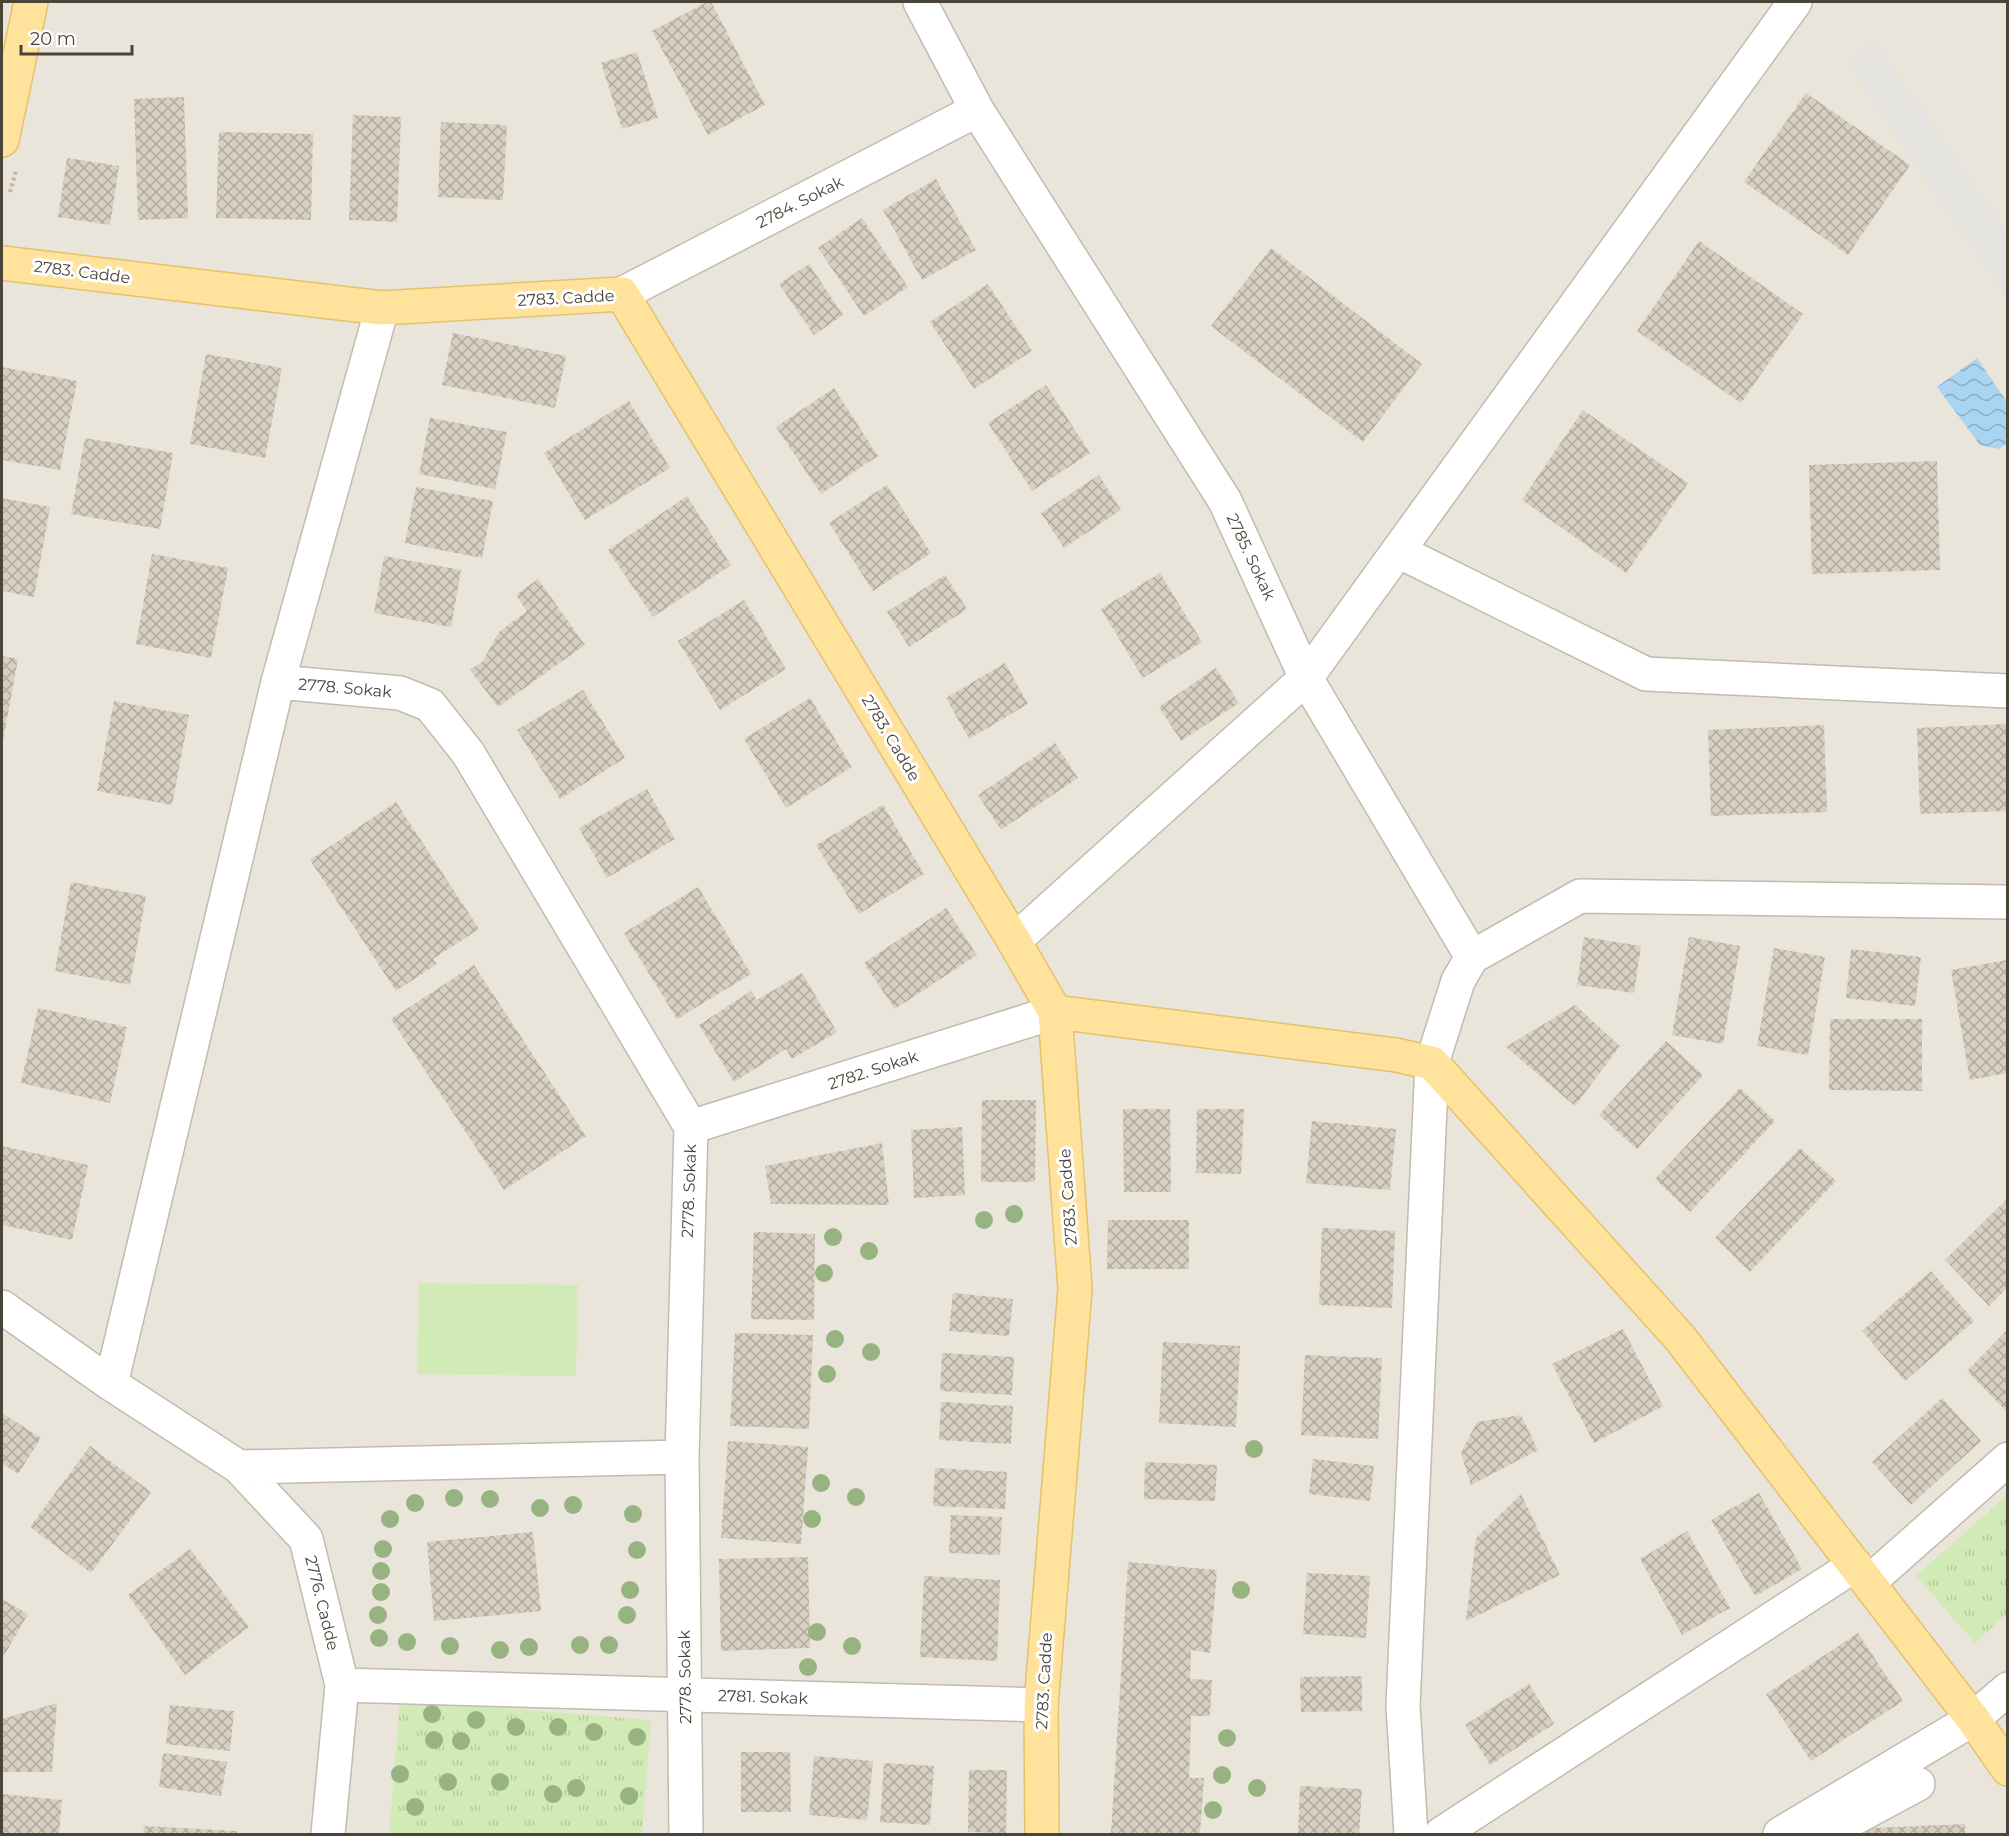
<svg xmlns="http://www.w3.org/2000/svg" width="2009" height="1836" font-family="Montserrat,sans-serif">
  <defs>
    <pattern id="park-tufts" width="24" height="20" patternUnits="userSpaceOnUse" patternTransform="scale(1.5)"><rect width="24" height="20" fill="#d2eab5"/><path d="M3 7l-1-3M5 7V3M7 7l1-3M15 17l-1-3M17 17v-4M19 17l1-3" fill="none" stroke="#b6ca9c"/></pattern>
    <pattern id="water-waves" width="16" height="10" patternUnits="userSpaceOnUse" patternTransform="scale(1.5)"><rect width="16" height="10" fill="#a9d4f2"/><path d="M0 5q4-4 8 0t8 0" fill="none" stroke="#8caec5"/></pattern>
    <pattern id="building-cross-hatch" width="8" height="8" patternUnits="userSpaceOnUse" patternTransform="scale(1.5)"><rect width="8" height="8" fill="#d8cfc1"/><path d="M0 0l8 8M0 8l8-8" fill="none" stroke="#b1aa9e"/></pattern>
  </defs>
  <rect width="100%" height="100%" fill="#f6f3ec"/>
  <path fill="#eae5da" d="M2,2H2007V1834H2Z"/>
  <path fill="url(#park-tufts)" d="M2007,1495V1614L1975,1643L1916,1576Z
    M400,1700L651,1720L642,1834H389Z"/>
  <path fill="#d2eab5" d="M419,1283L578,1285L576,1376L417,1374Z"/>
  <path fill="#e5e3e0" d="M1873,39L2007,233V298L1849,66Z"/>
  <path fill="url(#water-waves)" d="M1977,358L2007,402V443L1999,449L1980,445L1937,387Z"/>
  <path fill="url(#building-cross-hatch)" d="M707,2H711L765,105L708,135L652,31Z
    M637,52L658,118L622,129L601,63Z
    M1806,93L1910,165L1848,255L1744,182Z
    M184,97L188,218L138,220L134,99Z
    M353,115L401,117L397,222L349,220Z
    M441,122L507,125L503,200L438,197Z
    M219,132L313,134L311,220L216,218Z
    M67,158L119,166L110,225L58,217Z
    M936,179L976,250L922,280L883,210Z
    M862,218L908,287L864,316L818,248Z
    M1699,241L1803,314L1741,403L1637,331Z
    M1271,248L1422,364L1363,442L1211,326Z
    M809,264L843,315L814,335L779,284Z
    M988,284L1032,351L974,389L930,322Z
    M453,333L566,356L555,408L442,385Z
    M206,354L282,368L265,458L190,444Z
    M2,367L77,381L60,470L2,460Z
    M1046,385L1090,453L1032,491L988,423Z
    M834,388L878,456L821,494L776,427Z
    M629,401L670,468L585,520L544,453Z
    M1583,410L1688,483L1626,573L1522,500Z
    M430,418L507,432L495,489L419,474Z
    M85,438L173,453L160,529L71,514Z
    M1937,461L1940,570L1812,574L1809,465Z
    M1099,475L1121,510L1064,548L1041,513Z
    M887,485L931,553L873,591L829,523Z
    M416,487L493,501L482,558L405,543Z
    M687,496L731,565L653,617L608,550Z
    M2,498L50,507L34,597L2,591Z
    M152,554L228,568L211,658L136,644Z
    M384,556L461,570L451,627L374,613Z
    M1160,573L1202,642L1143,678L1101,609Z
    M945,575L967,609L909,647L887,612Z
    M538,579L585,645L498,707L470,670L483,661L499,632L527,611L516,595Z
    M744,600L786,669L720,710L678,641Z
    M2,656L18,659L3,741H2Z
    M1005,663L1028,704L969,739L946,698Z
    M1216,668L1239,703L1181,741L1159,707Z
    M583,690L625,758L560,799L517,730Z
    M810,698L852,767L786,808L744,739Z
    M114,701L189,715L172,805L97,791Z
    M2007,724V811L1920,814L1917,728Z
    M1824,725L1827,812L1711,816L1708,730Z
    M1055,743L1078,778L1001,830L978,795Z
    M647,789L675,839L607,878L579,828Z
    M396,802L479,929L433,959L437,964L396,991L310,860Z
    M883,805L924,874L859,914L816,845Z
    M71,882L146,896L130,985L55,971Z
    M698,887L751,974L677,1019L624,933Z
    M946,908L977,955L895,1009L864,963Z
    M1584,937L1641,946L1634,993L1577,985Z
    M1689,937L1740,946L1723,1044L1672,1035Z
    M1774,948L1825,957L1808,1055L1757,1046Z
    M1851,949L1921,957L1915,1006L1846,998Z
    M2007,960V1073L1970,1080L1951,970Z
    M474,965L586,1136L504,1190L391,1019Z
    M802,973L837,1032L792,1059L786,1049L734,1082L699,1025L751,991L757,1000Z
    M1575,1005L1620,1046L1575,1106L1506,1047Z
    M38,1008L127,1027L110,1103L21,1083Z
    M1830,1019H1922V1091L1829,1090Z
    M1666,1041L1703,1075L1637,1149L1599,1115Z
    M1740,1088L1775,1121L1690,1212L1655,1179Z
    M982,1100H1036L1035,1182H981Z
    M1123,1109H1170L1171,1192H1124Z
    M1197,1109H1244L1241,1174L1196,1173Z
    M1312,1121L1396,1129L1390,1190L1306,1183Z
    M962,1127L965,1195L914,1198L911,1130Z
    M882,1143L889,1205L771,1204L765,1166Z
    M2,1146L88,1165L72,1240L2,1225Z
    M1800,1148L1836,1181L1750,1272L1715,1238Z
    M2007,1199V1288L1989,1306L1945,1260Z
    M1108,1220H1189V1269H1107Z
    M1322,1228L1395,1231L1392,1308L1319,1305Z
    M754,1232L815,1234L814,1320L751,1319Z
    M1931,1271L1974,1321L1905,1381L1862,1331Z
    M953,1293L1013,1299L1009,1336L949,1331Z
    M1623,1329L1663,1406L1594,1443L1552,1364Z
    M2007,1330V1412L1967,1371Z
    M735,1333L813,1335L809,1429L730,1426Z
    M1163,1342L1240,1346L1236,1427L1159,1423Z
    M942,1353L1014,1357L1012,1395L940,1391Z
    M1305,1355L1382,1358L1378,1439L1301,1435Z
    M1942,1398L1981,1441L1911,1505L1872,1462Z
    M941,1402L1013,1406L1011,1444L939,1440Z
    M2,1413L41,1438L18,1474L2,1463Z
    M1521,1415L1538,1450L1471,1485L1461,1453L1477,1422Z
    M728,1441L808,1447L801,1544L721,1538Z
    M90,1446L151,1492L91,1573L30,1527Z
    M1313,1459L1374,1466L1370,1501L1309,1494Z
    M1145,1462L1217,1465L1215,1501L1144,1499Z
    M935,1468L1007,1472L1005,1509L933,1506Z
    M1759,1493L1802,1569L1755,1596L1711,1520Z
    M1521,1494L1560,1575L1466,1621L1476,1538Z
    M951,1515L1002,1517L1000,1555L949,1553Z
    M1687,1531L1730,1608L1682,1635L1640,1559Z
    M533,1532L541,1611L434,1621L427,1542Z
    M190,1549L249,1627L185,1675L128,1595Z
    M808,1557L810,1648L721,1651L719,1559Z
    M1128,1562L1217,1570L1210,1653L1191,1650L1190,1679L1212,1680L1210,1716H1191L1189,1778H1204L1200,1834H1111Z
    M1307,1573L1370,1576L1366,1638L1303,1634Z
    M924,1576L1000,1580L997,1661L920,1657Z
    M2,1599L28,1614L2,1659Z
    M1858,1633L1903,1701L1811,1761L1766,1694Z
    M1362,1676V1711L1301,1712L1300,1677Z
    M1529,1684L1554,1724L1490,1765L1465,1725Z
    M57,1703L52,1772H2V1719Z
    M170,1705L234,1711L230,1751L166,1744Z
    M741,1752H790L791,1812H741Z
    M163,1753L227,1762L221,1796L159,1787Z
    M814,1756L873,1761L867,1820L809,1815Z
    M884,1763L934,1766L930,1825L880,1822Z
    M969,1770H1007L1006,1833L968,1832Z
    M1300,1786L1362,1789L1359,1834H1298Z
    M2,1794L62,1800L59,1834H2Z
    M1965,1824V1834H1850V1829Z
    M144,1826L237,1831V1834H143Z"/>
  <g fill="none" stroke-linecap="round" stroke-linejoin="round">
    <g stroke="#c2bbae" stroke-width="36">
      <path id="minor" d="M920,2L977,110L1225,501L1306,678L1014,941
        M622,294L977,110
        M1398,551L1646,674L2008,691
        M278,682L400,693L430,705L468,753L691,1127L682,1457L686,1834
        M1472,957L1306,678L1795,2
        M691,1127L1055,1012
        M2,1307L111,1384L239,1467L306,1539L342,1685L328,1834
        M111,1384L278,682L382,308
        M239,1467L682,1457
        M1869,1582L2008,1459
        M342,1685L1041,1705
        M1411,1834L1403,1706L1432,1063L1458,981L1472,957L1580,896L2008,902
        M1441,1834L1855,1565
        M1780,1834L1973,1719L2008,1689
        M1825,1834L1918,1784"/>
    </g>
    <g stroke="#e6c16a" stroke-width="36">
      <path id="major" d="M2,140L31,2
        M2,263L382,308L622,294L1014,941L1055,1012L1075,1289L1041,1705L1042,1834
        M1055,1012L1396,1055L1432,1063L1680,1338L1973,1719L2008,1769"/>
    </g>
    <path stroke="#c4b79f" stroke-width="4" stroke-dasharray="3 3" stroke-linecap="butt" d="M10,192L16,171"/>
    <use href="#minor" stroke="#fff" stroke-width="33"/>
    <use href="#major" stroke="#ffe39c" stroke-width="33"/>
  </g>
  <g fill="#97b381">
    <circle cx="1014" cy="1214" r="9"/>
    <circle cx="984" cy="1220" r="9"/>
    <circle cx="833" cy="1237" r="9"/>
    <circle cx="869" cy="1251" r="9"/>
    <circle cx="824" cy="1273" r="9"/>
    <circle cx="835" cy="1339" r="9"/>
    <circle cx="871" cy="1352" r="9"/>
    <circle cx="827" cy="1374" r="9"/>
    <circle cx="1254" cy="1449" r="9"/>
    <circle cx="821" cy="1483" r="9"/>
    <circle cx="856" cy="1497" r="9"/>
    <circle cx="454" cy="1498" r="9"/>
    <circle cx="490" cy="1499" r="9"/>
    <circle cx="415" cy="1503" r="9"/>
    <circle cx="573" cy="1505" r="9"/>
    <circle cx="540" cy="1508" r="9"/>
    <circle cx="633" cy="1514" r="9"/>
    <circle cx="390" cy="1519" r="9"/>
    <circle cx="812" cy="1519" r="9"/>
    <circle cx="383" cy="1549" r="9"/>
    <circle cx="637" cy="1550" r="9"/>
    <circle cx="381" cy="1571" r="9"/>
    <circle cx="630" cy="1590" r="9"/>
    <circle cx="1241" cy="1590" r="9"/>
    <circle cx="381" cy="1592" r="9"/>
    <circle cx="378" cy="1615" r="9"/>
    <circle cx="627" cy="1615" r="9"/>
    <circle cx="817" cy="1632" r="9"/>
    <circle cx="379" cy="1638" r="9"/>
    <circle cx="407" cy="1642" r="9"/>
    <circle cx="580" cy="1645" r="9"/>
    <circle cx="609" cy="1645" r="9"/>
    <circle cx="450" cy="1646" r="9"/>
    <circle cx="852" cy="1646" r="9"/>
    <circle cx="529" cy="1647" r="9"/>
    <circle cx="500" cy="1650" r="9"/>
    <circle cx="808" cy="1667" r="9"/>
    <circle cx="432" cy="1714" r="9"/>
    <circle cx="476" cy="1720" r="9"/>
    <circle cx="516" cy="1727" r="9"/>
    <circle cx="558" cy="1727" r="9"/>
    <circle cx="594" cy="1732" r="9"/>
    <circle cx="637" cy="1737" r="9"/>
    <circle cx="1227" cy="1738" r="9"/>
    <circle cx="434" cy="1740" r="9"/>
    <circle cx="461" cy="1741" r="9"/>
    <circle cx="400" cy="1774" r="9"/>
    <circle cx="1222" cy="1775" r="9"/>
    <circle cx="448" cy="1782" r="9"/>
    <circle cx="500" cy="1782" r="9"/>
    <circle cx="576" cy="1788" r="9"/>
    <circle cx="1257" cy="1788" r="9"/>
    <circle cx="553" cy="1794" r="9"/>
    <circle cx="629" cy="1796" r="9"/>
    <circle cx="415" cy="1807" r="9"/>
    <circle cx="1213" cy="1810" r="9"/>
  </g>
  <g text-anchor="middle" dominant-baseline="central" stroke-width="6" stroke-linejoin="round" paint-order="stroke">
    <g font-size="16" fill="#4b4439" stroke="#fff">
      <text transform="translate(800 202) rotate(-27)">2784. Sokak</text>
      <text transform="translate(82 272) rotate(7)">2783. Cadde</text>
      <text transform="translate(566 298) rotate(-3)">2783. Cadde</text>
      <text transform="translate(1251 557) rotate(65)">2785. Sokak</text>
      <text transform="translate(345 688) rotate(5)">2778. Sokak</text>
      <text transform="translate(891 738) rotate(59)">2783. Cadde</text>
      <text transform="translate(873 1070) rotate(-18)">2782. Sokak</text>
      <text transform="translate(689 1191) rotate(-88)">2778. Sokak</text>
      <text transform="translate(1068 1197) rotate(-94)">2783. Cadde</text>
      <text transform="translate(322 1603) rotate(76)">2776. Cadde</text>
      <text transform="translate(685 1677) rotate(-91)">2778. Sokak</text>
      <text transform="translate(1044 1681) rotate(-87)">2783. Cadde</text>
      <text transform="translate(763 1697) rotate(2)">2781. Sokak</text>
    </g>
  </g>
  <rect width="2009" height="1836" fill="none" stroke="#4b4439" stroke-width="6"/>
  <path d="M21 45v9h111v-9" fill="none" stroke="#4b4439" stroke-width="3"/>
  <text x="30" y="45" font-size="18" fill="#4b4439" stroke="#ffffff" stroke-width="4.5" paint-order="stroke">20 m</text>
</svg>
